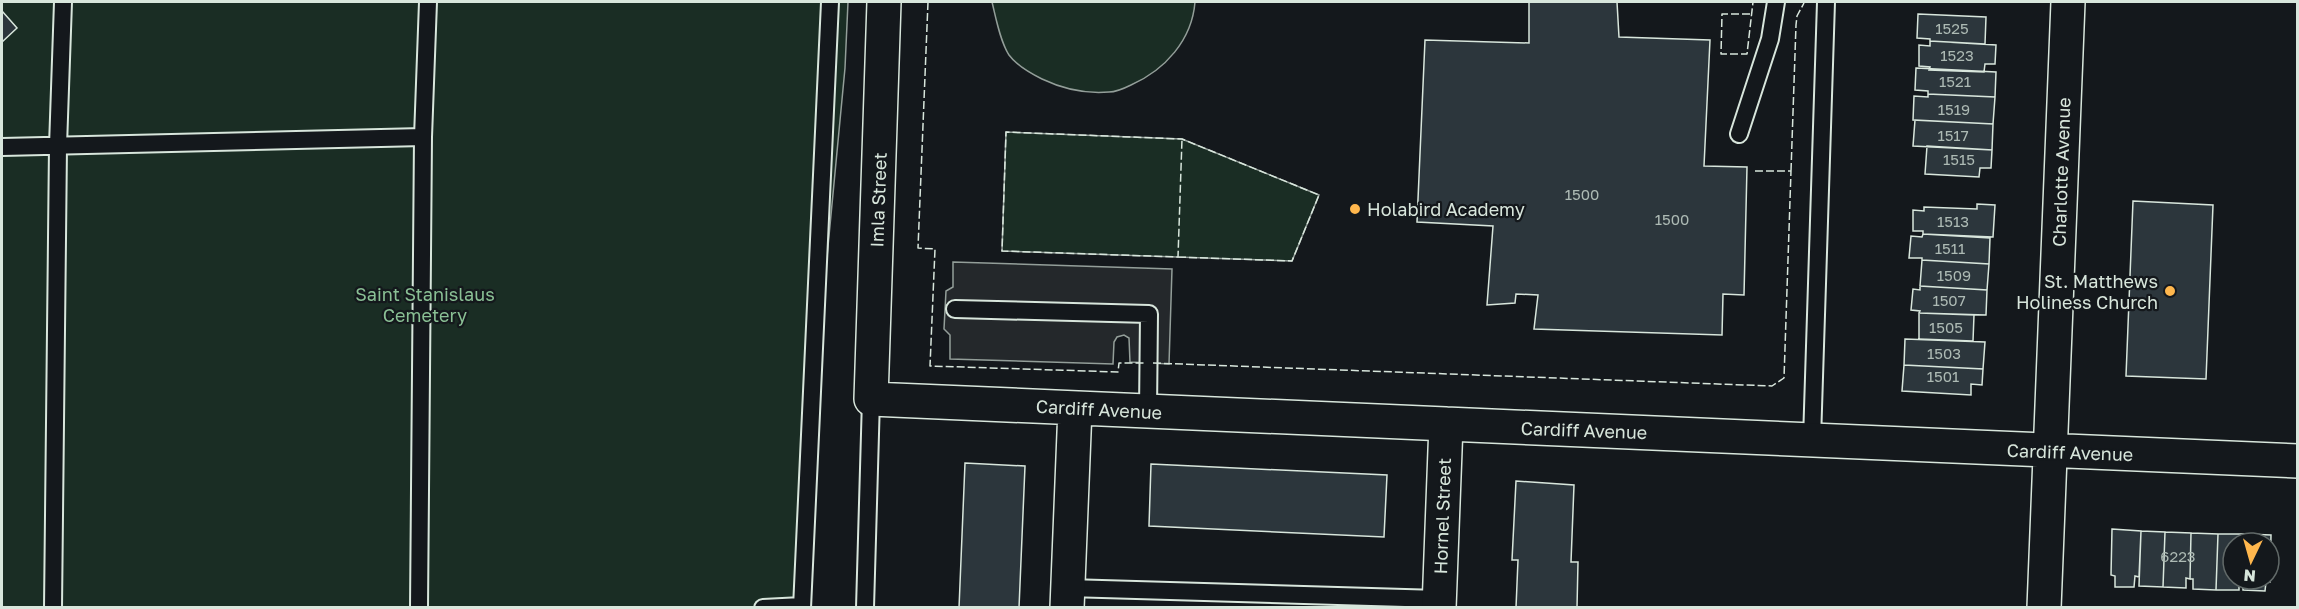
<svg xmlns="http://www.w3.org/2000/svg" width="2299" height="609" font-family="'Golos Text',sans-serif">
  <rect width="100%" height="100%" fill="#14181c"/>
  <path fill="#1a2d24" stroke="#939e99" stroke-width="1.5" d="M2,2H848L845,68L810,435L807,607H2Z
    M992,2H1195C1192,40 1165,70 1131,85C1125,88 1117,92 1109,92C1086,94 1063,89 1042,79C1030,73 1017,66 1009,55C1000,41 996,18 992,2Z
    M1006,132L1182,139L1319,195L1292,261L1002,251Z"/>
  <path fill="#24282b" stroke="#939e99" stroke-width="1.5" d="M953,262L1172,269L1169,364L1130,362L1129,338L1124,335L1117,337L1114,342L1113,364L950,359V335L944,329L946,291L953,287Z"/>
  <path fill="#2c363c" stroke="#d8e6dc" stroke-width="1.5" d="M1529,2H1617L1619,37L1710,40L1704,166L1747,167L1744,295L1723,294L1722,335L1534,329L1538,295L1516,294L1515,303L1487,305L1493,226L1417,222L1425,40L1529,43Z
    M2,11L17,28L2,42Z
    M1918,14L1986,17L1985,44L1930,41V39L1917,38Z
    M1930,41L1996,45L1995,64H1985L1984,72L1929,70L1930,67L1919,66V45L1930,46Z
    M1916,68L1996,72L1995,97L1928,94V91L1915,90Z
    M1928,94L1995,97L1993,124L1913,120L1914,96L1928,97Z
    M1915,120L1993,124L1992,150L1913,146Z
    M1927,146L1992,150L1991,168H1980L1979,177L1925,174Z
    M2133,201L2213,205L2206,379L2126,376Z
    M1977,204L1995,205L1993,237L1923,234V231H1913V210L1924,211V207L1977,209Z
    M1923,234L1990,238L1989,264L1922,260V258H1909L1911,236L1922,237Z
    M1922,260L1989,264L1987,290L1920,286Z
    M1920,286L1987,290L1986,315L1919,313L1920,311L1911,310L1913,289L1920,290Z
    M1919,313L1974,315L1973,341L1919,339Z
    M1905,339L1985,342L1983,369L1904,365Z
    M1904,365L1983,369L1982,385L1971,384V395L1902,391Z
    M965,463L1025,466L1019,608H959Z
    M1151,464L1387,475L1384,537L1149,526Z
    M1516,481L1574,485L1571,562H1578L1577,608H1516L1518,560H1512Z
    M2112,529L2141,531L2139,577L2135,576L2134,587H2115V576L2111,575Z
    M2141,531L2165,532L2163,587L2139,586Z
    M2165,532L2191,533L2190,579L2186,578V588L2163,587Z
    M2191,533L2218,534L2216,590L2193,589V579H2190Z
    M2218,534H2245V543H2233V579H2243H2239V590H2216Z
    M2245,534L2271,535L2270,582H2266L2265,591L2243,590V579H2269V543H2245Z"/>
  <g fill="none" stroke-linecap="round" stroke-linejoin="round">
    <g stroke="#d8e6dc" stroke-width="20">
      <path id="service" d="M1739,134L1770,39L1776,2
        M2,147L423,137
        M955,309L1149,314L1148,411
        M1812,440L1826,2
        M1068,588L1439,599
        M53,608L58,146L63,2
        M419,608L423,137L428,2
        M763,608L802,606
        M802,608L830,2
        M865,608L871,399"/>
    </g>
    <g stroke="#d8e6dc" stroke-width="36">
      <path id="minor" d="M884,2L871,399L2298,461
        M1067,608L1075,408
        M1439,608L1446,424
        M2044,608L2068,2"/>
    </g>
    <use href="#service" stroke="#14181c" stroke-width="16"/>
    <use href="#minor" stroke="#14181c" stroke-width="33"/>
    <path stroke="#d8e6dc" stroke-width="1.5" stroke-dasharray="8 3" stroke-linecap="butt" d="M928,2L918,248L935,249L930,366L1118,372L1119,363H1144
      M1750,14H1722L1721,54H1747L1753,2
      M1791,171L1796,25L1797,16L1804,3
      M1178,257L1292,261L1319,195L1182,139L1006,132L1002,251L1178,257L1182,139
      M1153,363L1772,386L1784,378L1791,171H1752"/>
  </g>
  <g fill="#ffb74d" stroke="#14181c" stroke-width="2">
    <circle cx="1355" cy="209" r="6"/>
    <circle cx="2170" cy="291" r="6"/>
  </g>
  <g text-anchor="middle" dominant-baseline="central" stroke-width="4.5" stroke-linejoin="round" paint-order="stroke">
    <g font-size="15" fill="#adbab4">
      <text x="1952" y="28">1525</text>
      <text x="1957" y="55">1523</text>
      <text x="1955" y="81">1521</text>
      <text x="1954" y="109">1519</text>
      <text x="1953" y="135">1517</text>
      <text x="1959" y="159">1515</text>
      <text x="1582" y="194">1500</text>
      <text x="1672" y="219">1500</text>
      <text x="1953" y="221">1513</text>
      <text x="1950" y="248">1511</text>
      <text x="1954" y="275">1509</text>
      <text x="1949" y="300">1507</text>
      <text x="1946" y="327">1505</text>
      <text x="1944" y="353">1503</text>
      <text x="1943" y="376">1501</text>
      <text x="2178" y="556">6223</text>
    </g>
    <g font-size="18" fill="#d8e6dc" stroke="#14181c">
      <text transform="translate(2061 172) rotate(-88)">Charlotte Avenue</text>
      <text transform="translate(878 200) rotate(-88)">Imla Street</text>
      <text transform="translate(1099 409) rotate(3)">Cardiff Avenue</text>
      <text transform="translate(1584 430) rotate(2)">Cardiff Avenue</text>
      <text transform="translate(2070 452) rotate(2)">Cardiff Avenue</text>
      <text transform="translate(1442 516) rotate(-88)">Hornel Street</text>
    </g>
    <g font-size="18" fill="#d8e6dc" stroke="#14181c" text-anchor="start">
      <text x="1367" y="209">Holabird Academy</text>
      <text x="2158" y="281" text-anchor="end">St. Matthews<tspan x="2158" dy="21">Holiness Church</tspan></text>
    </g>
    <g font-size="18" fill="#8ac095" stroke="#14181c">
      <text x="425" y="294">Saint Stanislaus<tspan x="425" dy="21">Cemetery</tspan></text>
    </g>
  </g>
  <rect width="2299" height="609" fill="none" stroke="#d8e6dc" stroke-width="6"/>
  <g transform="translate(2251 561) rotate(185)"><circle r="28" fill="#14181c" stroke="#626a69" stroke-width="1.5"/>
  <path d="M0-4.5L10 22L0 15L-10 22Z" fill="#ffb74d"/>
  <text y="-9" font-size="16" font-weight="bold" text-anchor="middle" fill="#d8e6dc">N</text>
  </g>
</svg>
